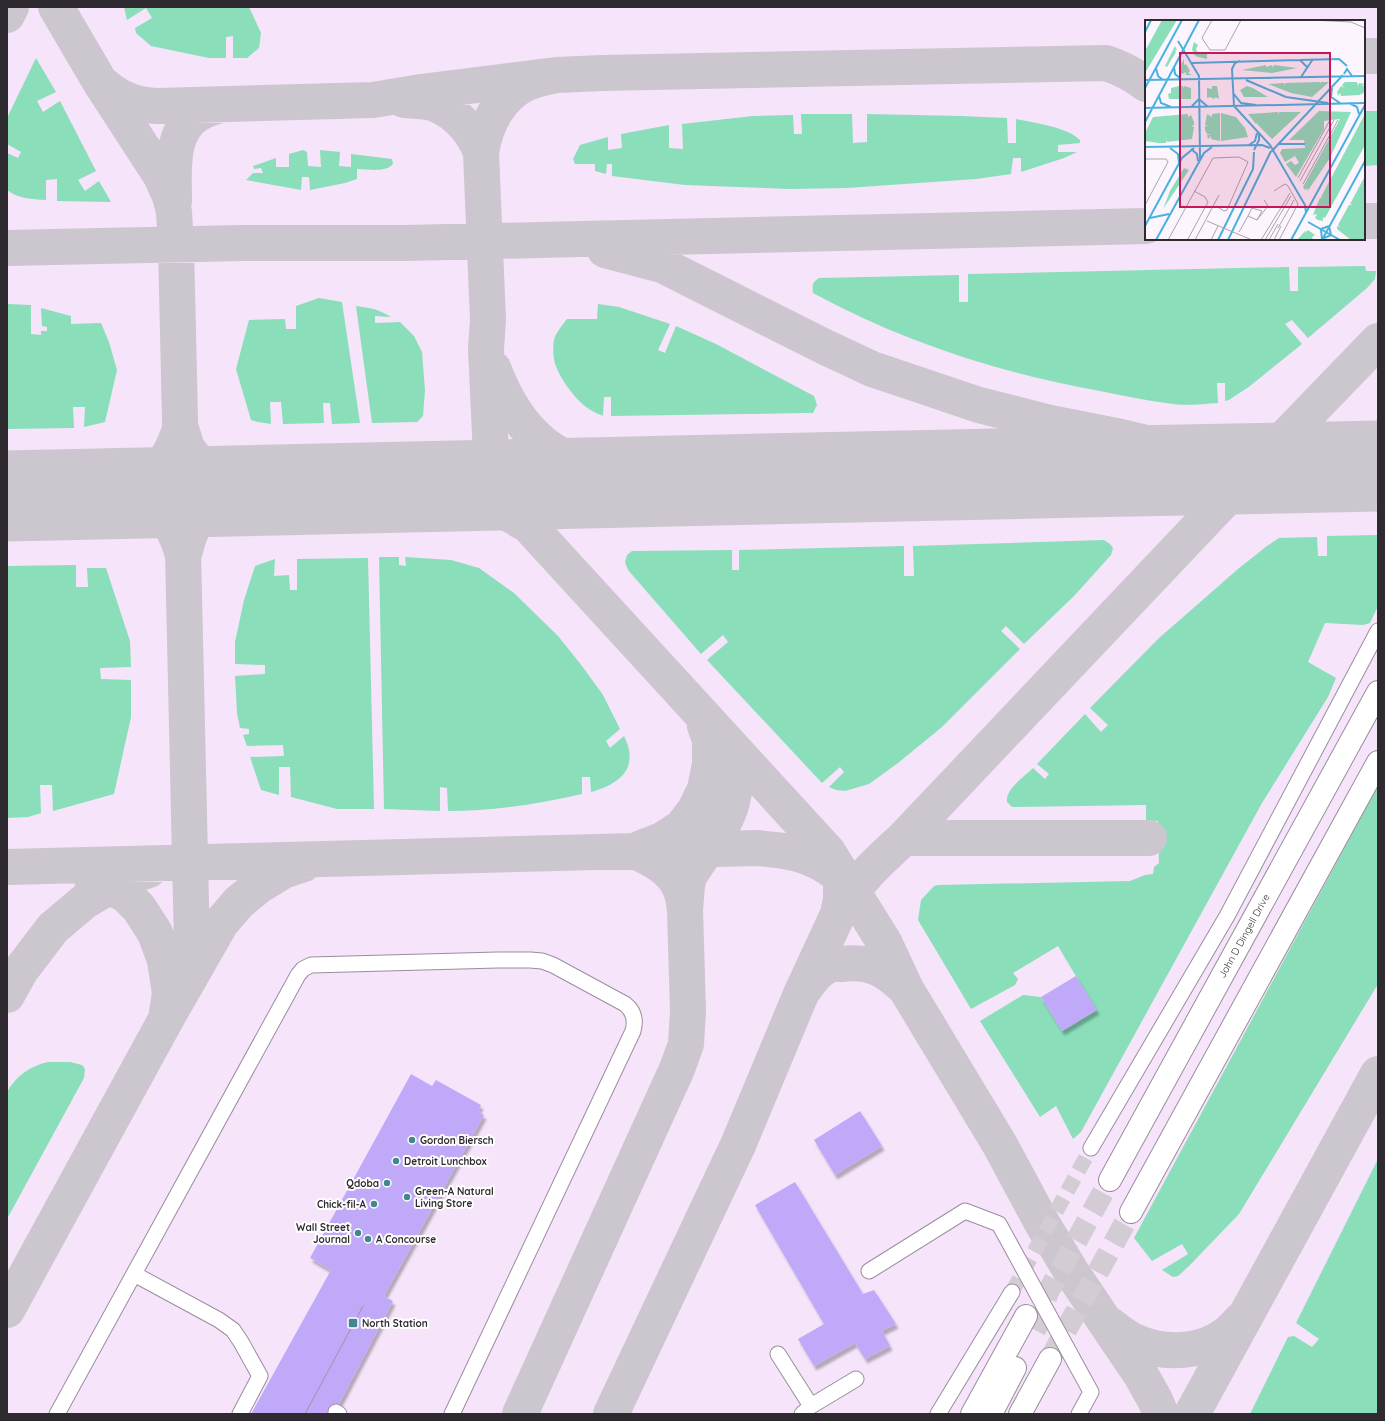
<svg xmlns="http://www.w3.org/2000/svg" width="1385" height="1421" font-family="Quicksand,sans-serif">
  <defs>
    <filter id="shadow"><feDropShadow dx="2.5" dy="4.5" stdDeviation="1" flood-color="#0004"/></filter>
  </defs>
  <rect width="100%" height="100%" fill="#fcf5fe"/>
  <path fill="#f5e4fa" fill-rule="evenodd" d="M7,7H1378V1414H7ZM1146,21H1364V239H1146Z"/>
  <path fill="#8adeba" d="M124,7H249L261,33L259,48L247,58H233V36L226,37V58H209L151,46L136,33L135,28L152,18L146,8L127,20Z
    M36,58L56,92L37,101L43,112L60,101L96,171L78,180L85,191L99,181L111,202L57,201V179L46,180V200C31,199 19,199 7,190V153L18,158L21,152L7,144V118Z
    M1364,111H1378V165L1364,166Z
    M801,114H852L853,143L867,142V114L961,116L1007,118L1008,143H1016V119C1035,123 1067,127 1080,140V143L1058,145V152H1077L1064,158L1021,172V158H1013L1011,174L976,179L847,188L789,189L685,185L612,176V164H607L606,174L595,171V164H575L573,159L580,145L608,137V150L622,148L621,134L669,125V148L683,149L682,124L753,116L793,115L794,134H802Z
    M303,150L307,152L308,166L321,167L320,150L340,152L339,166L351,167V154L392,159L393,164C385,173 368,169 357,169V179L345,183L310,190L309,177H302L301,190L246,180L253,173H263L261,168L254,169L253,166L276,158V167H289V154Z
    M1365,266L1366,271H1376L1375,279L1367,288L1308,338L1292,320L1285,324L1302,344L1250,386L1229,400L1225,401V383H1217L1218,403C1203,404 1187,406 1173,404C1147,401 1121,395 1095,390C997,372 901,341 813,293C812,285 812,283 819,278L959,275V302H968V274L1289,267L1290,291H1298V267Z
    M319,298L342,302L360,423L332,424L330,403H323L324,423L283,424L281,402H270L271,424L258,422L251,420L236,369L249,320L285,319L286,329H296V306Z
    M7,304L31,305V334L41,335V331H47V327L42,326L41,308L71,316V324L101,323L109,342L117,370L105,422L84,427L85,407H73L74,428L7,429Z
    M598,304L619,307L670,324L658,350L665,353L676,326L716,344L814,396L817,405L813,413H807L611,416V397H604L603,416C599,414 593,412 589,409C576,401 556,374 554,359C553,354 553,345 554,340C556,332 562,326 567,319H597Z
    M356,306C371,308 378,309 391,317L375,316V323L400,322L414,336L422,352L425,390L423,416L417,422L372,423Z
    M1378,535V606L1370,623L1363,625L1325,623L1308,662L1336,678L1328,697L1262,803L1081,1132L1073,1139L1056,1106L1040,1117L980,1021L1023,995L1041,997L1062,1031L1096,1010L1058,946L1013,973L1018,979L1015,985L971,1009L918,920L921,900L934,886L938,885L1130,881L1145,875L1153,874L1154,867L1159,863L1158,821L1146,820V805L1012,807L1007,802C1005,789 1024,777 1033,768L1045,779L1049,774L1037,764L1085,714L1101,732L1108,725L1090,708L1158,639L1238,569L1267,546L1279,538L1317,537L1318,556H1327V536Z
    M1104,540L1110,544L1113,548L1111,555L1074,596L1024,644L1006,626L1001,631L1020,649L942,727L898,763L869,784L845,791L836,790L829,787L844,772L840,767L822,783L707,660L728,642L723,635L701,654L628,570L625,562L627,555L632,551L732,550V570H739V550L904,546V576H914L913,546Z
    M379,557H399V565L406,566L405,557L451,560L479,568L514,593L558,636L582,666L603,695L620,729L606,741L610,748L624,736C640,768 620,784 591,792L590,777H582V794C539,804 493,811 448,811L447,788L440,787V811L384,809Z
    M368,558L374,809H337L291,797L290,767H279V795L261,790L250,757L284,756L283,745L247,746L243,735L249,734V729L240,728L237,713L235,676L265,674V665L235,664V642L244,600L255,566L275,559L274,576L289,575L290,590H297V559Z
    M76,565V587H88L87,568H106L130,641L131,667L100,668L101,679L131,680V717L114,794L53,811L52,785H40L41,813L28,817L7,818V566Z
    M1378,786V984L1239,1214L1189,1266L1178,1276L1173,1277L1162,1270L1188,1254L1182,1244L1152,1261L1134,1238Z
    M48,1062H70L82,1065L85,1069L84,1078L7,1219V1092C16,1076 30,1066 48,1062Z
    M1378,1159V1414H1250L1288,1337L1294,1336L1312,1347L1319,1339L1296,1323Z"/>
  <g fill="none" stroke-linecap="round" stroke-linejoin="round">
    <path stroke="#ccc6ce" stroke-width="36" d="M56,7L100,82L161,176L170,196L174,212L176,245L192,946L188,980
      M7,15L11,7
      M1364,56H1378
      M556,75C546,77 536,79 527,83C500,95 485,125 481,153L488,320L486,349L491,456L494,473L499,485L512,506L530,527L828,852L884,942L906,989L1000,1145L1042,1223L1072,1273L1141,1375L1155,1400L1161,1414
      M100,82C118,98 133,105 157,106L373,100L421,92L556,75L602,73L1106,63C1121,68 1133,74 1146,84
      M404,100C414,101 426,101 435,104C456,112 474,132 481,153
      M174,201C174,173 169,131 198,114C204,110 211,108 218,106
      M1364,221H1378
      M7,248L242,243H406L1146,226
      M605,250L662,265L825,347L872,369L979,405L1050,423L1121,437L1180,451L1367,466
      M493,368C504,397 520,426 545,445C571,465 614,475 646,479C664,481 682,480 701,481
      M181,429L187,448L199,464L214,478L235,486L253,491
      M404,487C418,489 433,489 447,491C474,496 500,507 522,522
      M114,494C152,483 168,466 180,429
      M123,494C156,502 173,520 182,552
      M185,551C193,512 212,501 249,491
      M904,838H1149
      M641,848L662,840L682,827L695,810L705,789L710,764V740L705,726
      M634,851C651,858 671,868 679,886C683,893 684,902 685,910L687,885L689,876C720,828 754,797 721,738
      M7,867L756,848C787,850 812,854 837,874
      M91,877L126,895L139,908L155,933L165,960L170,994L167,1012
      M840,911C855,882 880,860 904,838L1210,515L1378,341
      M803,991C810,981 816,972 827,966C831,964 837,964 842,964C870,960 886,970 906,989
      M7,995L21,970L53,928L85,901L122,879L149,870
      M7,1310L165,1021L221,923L239,902L260,885L283,871L304,864
      M1110,1325C1118,1331 1126,1338 1136,1342C1165,1355 1203,1353 1228,1333C1233,1329 1237,1324 1241,1320
      M520,1414L677,1069L686,1044L688,1011L685,910
      M611,1414L738,1145L801,994L838,914L841,900V886
      M1192,1414L1378,1074"/>
    <path stroke="#ccc6ce" stroke-width="91" d="M7,496L1080,472L1378,466"/>
  </g>
  <path fill="#c1a9fa" filter="url(#shadow)" d="M1076,976L1097,1010L1062,1031L1041,997Z
    M411,1074L432,1086L436,1080L481,1105L478,1111L484,1115L384,1296L393,1301L339,1404H332L329,1407L327,1414H251L331,1270L310,1258Z
    M860,1111L882,1146L835,1175L814,1140Z
    M795,1182L863,1294L874,1290L896,1324L882,1331L890,1346L865,1359L855,1343L814,1366L798,1339L824,1324L755,1205Z"/>
  <g fill="none" stroke-linecap="round" stroke-linejoin="round">
    <path stroke="#d3ccd5" stroke-width="15" stroke-dasharray="15 8" stroke-linecap="butt" d="M1012,1292L1091,1148"/>
    <path stroke="#d3ccd5" stroke-width="22" stroke-dasharray="22 11" stroke-linecap="butt" d="M1035,1330L1041,1319L1047,1294L1110,1180
      M1050,1359L1131,1212"/>
    <g stroke="#9a8e9d" stroke-width="17">
      <path id="minor" d="M1091,1148L1227,916L1378,631
        M869,1271L965,1211L999,1224L1091,1392L1079,1414
        M134,1274L219,1320L233,1330L241,1342L260,1376L240,1414
        M778,1354L811,1406L802,1414
        M811,1406L856,1379
        M336,1412L339,1414
        M57,1414L298,975L303,969L311,965L498,960H530L542,961L553,965L625,1004C634,1011 636,1020 633,1031L452,1414
        M938,1414L1012,1292"/>
    </g>
    <g stroke="#9a8e9d" stroke-width="24">
      <path id="highway" d="M1110,1180L1378,692
        M1131,1212L1378,762
        M972,1414L1026,1316
        M991,1414L1015,1368
        M1020,1414L1050,1359"/>
    </g>
    <use href="#minor" stroke="#fff" stroke-width="15"/>
    <use href="#highway" stroke="#fff" stroke-width="22"/>
    <path stroke="#9c969e" stroke-width="1" d="M305,1414L363,1306"/>
  </g>
  <g fill="#40888d" stroke="#fff" stroke-width="1.5">
    <circle cx="412" cy="1140" r="4"/>
    <circle cx="396" cy="1161" r="4"/>
    <circle cx="387" cy="1183" r="4"/>
    <circle cx="407" cy="1197" r="4"/>
    <circle cx="374" cy="1204" r="4"/>
    <circle cx="358" cy="1233" r="4"/>
    <circle cx="368" cy="1239" r="4"/>
    <rect x="348" y="1318" width="10" height="10" rx="2"/>
  </g>
  <g text-anchor="middle" dominant-baseline="central" stroke-width="4" stroke-linejoin="round" paint-order="stroke">
    <g font-size="10" fill="#2f2a30" stroke="#fff">
      <text transform="translate(1244 936) rotate(-61)">John D Dingell Drive</text>
    </g>
    <g font-size="10" font-weight="bold" fill="#2f2a30" stroke="#fff" text-anchor="start">
      <text x="420" y="1140">Gordon Biersch</text>
      <text x="404" y="1161">Detroit Lunchbox</text>
      <text x="379" y="1183" text-anchor="end">Qdoba</text>
      <text x="415" y="1191">Green-A Natural<tspan x="415" dy="12">Living Store</tspan></text>
      <text x="366" y="1204" text-anchor="end">Chick-fil-A</text>
      <text x="350" y="1227" text-anchor="end">Wall Street<tspan x="350" dy="12">Journal</tspan></text>
      <text x="376" y="1239">A Concourse</text>
      <text x="362" y="1323">North Station</text>
    </g>
  </g>
  <g transform="translate(1145 20)">
    <rect width="220" height="220" fill="#fcf5fe"/>
    <path d="M17,0H32L0,53V31ZM49,22L53,25L51,29L53,33H62V39L50,36L51,35H49L47,29ZM30,26L32,30H30L31,32L22,47L20,46ZM39,39V45L41,44L45,51L43,53L47,55H41V52L37,54L34,51V49L37,50L34,48ZM121,45V47L127,45L128,48L129,45L152,48L127,53L97,50ZM175,62V64L176,62H184L167,77L146,73L123,64L139,63L140,66V63ZM200,62H212L213,66L214,63L220,64L217,66H220L219,72L216,75L215,73V75L196,76L195,73L193,76L192,72L196,66L199,68L197,65ZM34,66H38V69L39,66L46,68V79H24L23,74L26,73V68ZM67,66H72L74,79L70,77V79L65,77L62,78V68L67,69ZM102,66L108,68L107,71L108,68L123,77H99L95,70ZM174,91L206,92L185,138L162,172L163,168L160,170L158,167L195,99L179,101V109L151,157L141,144L146,141L150,145L154,143L150,136L140,142L135,133L137,129L160,128L159,120H144ZM133,92L134,95V92H156L127,119L112,104L113,102L111,104L103,94ZM75,93V121L66,119V116L63,119L62,115H66L62,114L60,110V106H64L60,105L62,94L67,97V94ZM76,93L91,97L100,108L103,117L76,121ZM43,94V97L46,95L49,102V105L46,106L49,107L47,119L22,122L21,120V123H14L0,121V113L8,97ZM220,94V125L180,198L178,197V201L173,200L170,198L172,194L168,195L171,187L175,178H178L176,177ZM39,148L44,150L18,189L25,171ZM220,156V220H206L192,209V206L195,207L193,205L204,185H208L205,184ZM161,210L160,213L163,210L170,215L167,217L168,220H152Z" fill="#8adeba"/>
    <path fill="none" stroke="#47b2df" stroke-width="2" d="M0,12L6,0M33,21L54,56L55,139M155,40L194,39L202,46M95,41L90,43L87,49L89,86L125,125L160,185L161,193M47,43L155,40L162,47M29,47L30,54L36,59M11,48L13,56L18,60M199,54L202,49L207,56M156,57L168,39M0,60L220,56M101,60L141,77L183,83M0,68L37,0M187,68L186,77L195,83M88,73L96,83L111,85M14,76L16,83L26,87M204,83L212,87L214,94M47,86L54,79L62,86M0,88L220,83M0,102L54,0M133,124H160M104,125L110,121L112,113M0,127L117,125L125,128M25,128L33,134L34,143M46,129L52,134L53,141M109,130L114,120V114M126,132L198,55M5,198L24,194M163,202L195,220M0,206L37,138L49,128M176,209L184,206L186,215M176,210L177,219L186,215M11,220L59,133L67,127M73,220L108,149L109,132M83,220L126,131M146,220L220,85M177,220L220,141"/>
    <path fill="none" stroke="#aaa4ac" stroke-width="1" d="M67,0L57,18L65,30H80L96,0M166,0L206,2L220,8M0,139H21L23,142L0,185M153,158L185,100M155,161L189,100M158,164L193,100M129,171L140,164L143,166L153,184L134,220M103,196L107,188L117,191L112,200M112,200L123,186L119,180M62,201L107,220M133,208L149,180M94,212L103,196L112,200M43,219L63,182L60,177L49,171M23,220L68,138L94,137L103,142L82,190L79,191L71,186M50,220L74,175M66,220L73,206M116,220L145,173M120,220L146,176M124,220L133,204M129,220L136,206"/>
    <path fill="#c2185b" fill-opacity="0.15" stroke="#c2185b" stroke-width="2" d="M35,33H185V187H35Z"/>
    <rect width="220" height="220" fill="none" stroke="#2f2a30" stroke-width="2"/>
  </g>
  <rect width="1385" height="1421" fill="none" stroke="#2f2a30" stroke-width="16"/>
</svg>
